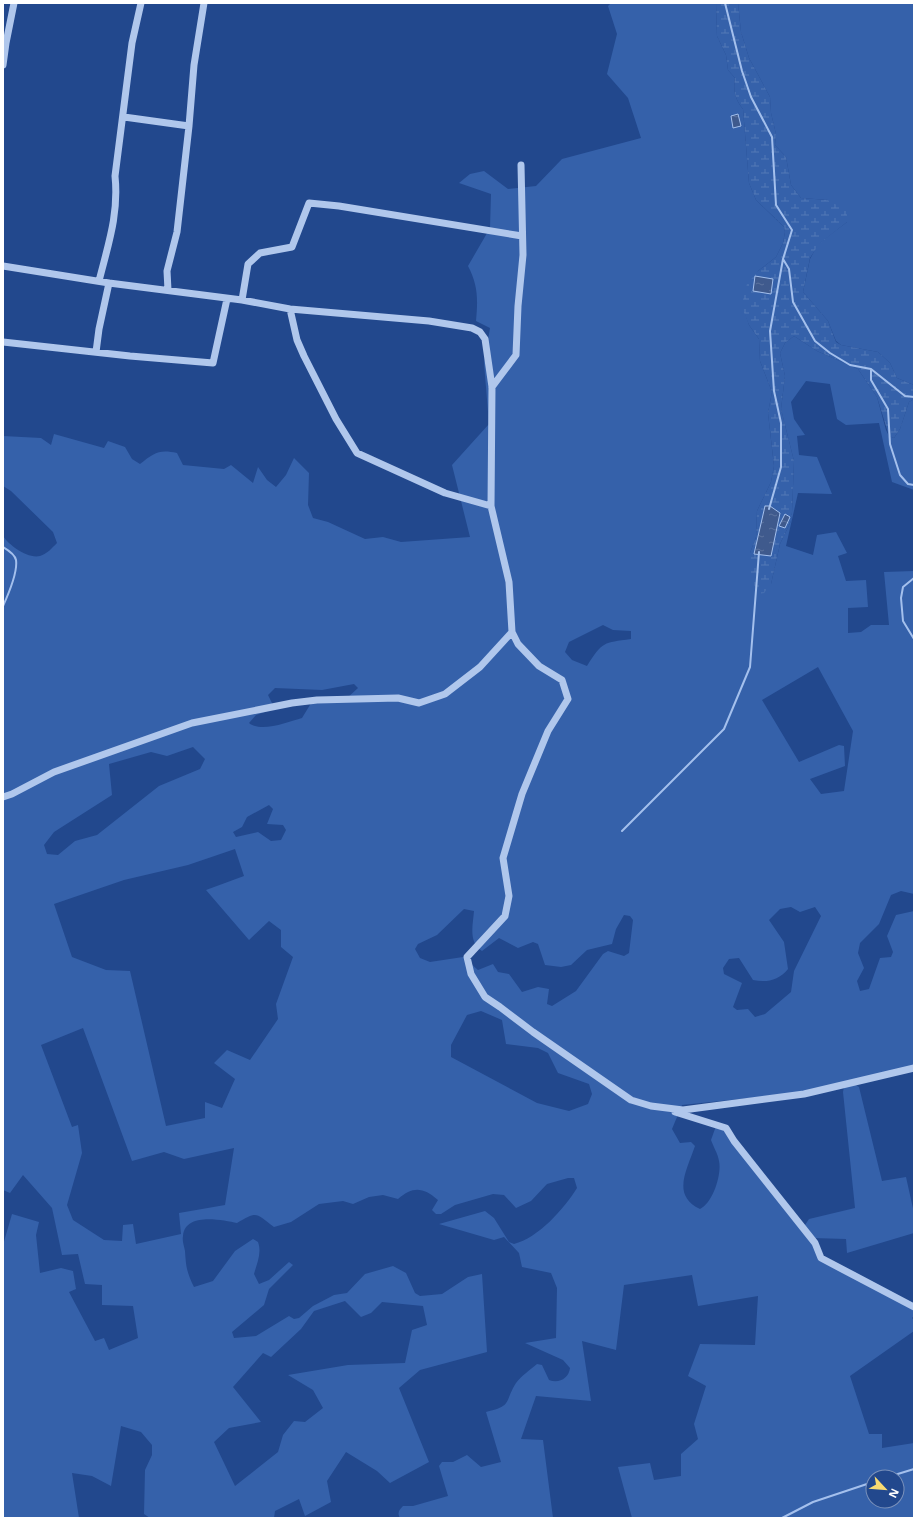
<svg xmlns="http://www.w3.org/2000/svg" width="917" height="1521" font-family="'Noto Sans',sans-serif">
  <defs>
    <pattern id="wetland-marsh" width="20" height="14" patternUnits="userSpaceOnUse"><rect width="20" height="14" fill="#3561aa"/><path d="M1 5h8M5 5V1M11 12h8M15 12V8" fill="none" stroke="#5379b7"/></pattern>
    <pattern id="water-ripples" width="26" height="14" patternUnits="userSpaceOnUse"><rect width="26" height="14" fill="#3f5a8d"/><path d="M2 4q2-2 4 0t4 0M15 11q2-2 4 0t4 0" fill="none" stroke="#5c739e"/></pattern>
  </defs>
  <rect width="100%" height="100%" fill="#22488d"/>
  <path fill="#3561aa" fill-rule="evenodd" d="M611,3H716L717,36L726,55L728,70L735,78C733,91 735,99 743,109L749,183L756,200L784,227L785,232L783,243L776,257L758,271L744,310L749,325L759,339L760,361L772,392L768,413L774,466L771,482L757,511L756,537L750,553L771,584L780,544L791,521L792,512L794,461L781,409L785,376L780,353L785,343L794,336L817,351L858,369L877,397L886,430L889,436L894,438L900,429L909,402L914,399V490L892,482L879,423L846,425L837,419L830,384L806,381L791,402L794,419L805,435L797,436L799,455L817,457L832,494L798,493L786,546L813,555L817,535L836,532L847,553L838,556L846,581L866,580L868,607L848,608V633L861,632L871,625H889L884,572L914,571V894L901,891L891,895L879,924L860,943L858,953L864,968L857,981L860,991L869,989L880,958L891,957L893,952L887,936L896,915L914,911V1068L799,1093L682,1105L672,1129L680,1143L691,1142L695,1146C687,1170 671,1195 700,1209C713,1203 722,1174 719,1161C718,1154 713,1146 711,1140L716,1126L723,1129L803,1228L809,1219L855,1208L843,1092L844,1087L854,1084L859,1087L882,1181L906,1177L914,1213V1233L847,1253L846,1239L813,1238L824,1260L914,1308V1316L912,1318L914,1320V1331L850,1376L869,1434H882V1448L914,1443V1518H632L618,1467L650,1463L654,1480L681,1476V1454L698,1439L694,1424L706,1386L688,1376L700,1344L755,1345L758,1296L698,1306L692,1275L624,1285L616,1350L582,1341L591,1401L536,1396L521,1439L543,1440L553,1518H400C397,1513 399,1510 403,1506H413L448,1496L439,1466L442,1462H453L467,1455L481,1467L501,1462L486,1412C513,1406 504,1402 516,1383C521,1376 530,1370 537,1364L542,1365L549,1380C559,1384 569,1378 570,1368L563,1360L525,1343L556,1338L557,1288L551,1273L522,1267L519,1253L504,1237L494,1240L439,1224L485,1211L494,1218L509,1242L514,1244C538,1238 564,1209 577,1188L574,1178H568L547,1184L531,1201L516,1208L504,1195L493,1194L455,1205L441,1214H436L432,1210L438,1200C423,1187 413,1186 398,1199L383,1195L369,1197L353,1204L343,1201L319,1204L291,1222L274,1227C255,1213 258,1211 237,1223C222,1220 185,1212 183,1236C182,1241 184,1246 185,1251C186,1267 187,1273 194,1287L213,1281L235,1251L253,1239L258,1242C262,1253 257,1263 254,1274L259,1284L269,1280L289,1262L293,1265L269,1289L264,1305L232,1332L234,1338L256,1336L289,1316L294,1319L299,1318L313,1306L334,1295L347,1293L365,1274L393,1266L406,1273L415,1293L420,1296L442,1294L468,1277L482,1274L487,1352L420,1370L399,1388L429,1462L390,1483L377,1471L346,1452L327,1481L331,1502L305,1516L299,1499L275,1511L274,1518H150L144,1514L145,1470L152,1455V1445L141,1432L121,1426L111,1486L92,1476L72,1473L79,1518H3V1245L12,1214L39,1222L36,1235L40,1273L61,1268L73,1271L76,1289L69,1292L95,1341L104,1338L109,1350L138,1338L133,1306L102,1305V1285L85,1284L78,1254L62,1255L52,1208L23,1175L10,1193L3,1190V536C9,545 27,559 40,556C47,554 52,548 57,543L53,532L11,491L3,486V436L41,438L51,445L54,434L104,448L108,441L125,447L132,459L140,464C154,453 159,449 177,453L183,465L224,469L231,465L253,483L258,467L267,480L276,487L286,475L294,458L309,473L308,505L313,518L328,522L365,539L383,537L401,542L470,537L452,465L489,424L484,363L490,328L476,321C478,299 478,285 468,266L490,228L491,194L459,183L470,174L484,171L508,189L536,186L562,159L641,138L628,98L607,74L617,34L608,6ZM603,625L613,630L631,631V639C603,643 603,641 587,666L572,660L565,652L569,642ZM818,667L853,731L844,791L821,794L810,779L845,766L844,746L839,745L799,762L762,700ZM354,684L358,688L346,699L313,700L302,718C288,722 261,733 249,723L256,715L271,710L273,705L268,695L275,688L322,690ZM193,747L205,759L200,769L159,786L97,835L75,841L58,855L47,854L44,845L54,832L112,795L109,764L151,752L167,756ZM269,805L273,809L267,824L283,825L286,830L281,840L271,841L258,832L236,837L233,832L242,827L247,817ZM235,849L244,876L206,890L249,940L269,921L281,930V947L293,957L276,1004L278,1019L250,1060L227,1050L214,1063L235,1079L222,1108L205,1102V1118L166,1126L130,971L106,970L72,957L54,904L124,880L188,865ZM791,907L800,912L815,907L821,916L794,971L791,992L765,1014L755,1017L748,1009L737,1010L733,1007L742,983L724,974L723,968L729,959L739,958L753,980C767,983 779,980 788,969L784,942L769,920L780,909ZM464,909L474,911C473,925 468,942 482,951L499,938L518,948L533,942L538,944L545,965L561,967L571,965L587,950L612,944L616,929L624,915L630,916L633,920L629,953L624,956L608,951L603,954L576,991L552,1006L547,1004L549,989L538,987L522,992L509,974L498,972L493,964L478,970L463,957L430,962L420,958L415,949L418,944L437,935ZM481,1011L502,1020L506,1044L538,1048L548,1053L558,1073L589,1084L592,1094L588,1104L569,1111L537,1103L451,1057V1045L467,1015ZM83,1028L132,1161L164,1152L184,1159L234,1148L225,1205L179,1213L181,1234L136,1244L133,1224L123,1225L122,1241L104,1240L73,1220L67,1205L82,1153L78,1125L72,1127L41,1045ZM345,1301L361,1317L371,1313L382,1302L423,1306L427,1325L412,1330L405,1363L348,1365L288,1375L313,1390L323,1408L305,1422L294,1421L283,1435L278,1452L235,1486L214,1442L229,1428L261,1422L233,1387L263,1353L271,1357L301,1329L314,1311ZM873,1477H897V1501H873Z
    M738,3H914V385L897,378L890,363L878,352L841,345L836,341L828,321L803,292L810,259L818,244L847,222L828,200L801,198L791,185L786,157L775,145L776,134L771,113L770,97L749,58L741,32Z"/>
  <path fill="url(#wetland-marsh)" fill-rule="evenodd" d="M716,3H738L741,32L749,58L770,97L771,113L776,134L775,145L786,157L791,185L801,198L828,200L847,211V222L819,244L810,258L803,292L828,321L836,342L841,345L878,352L890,363L897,378L914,385V399L909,402L900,429L894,438L889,436L877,397L858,369L817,351L794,336L785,343L780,353L785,376L781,409L794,461L792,512L791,521L780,544L771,584L764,593L759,594L751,579L750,553L756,537L757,511L771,482L774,466L768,413L772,392L760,361L759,339L749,325L743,310V300L747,284L758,271L776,257L783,243L785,232L784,227L776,219L756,200L749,183L743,109C735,99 733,91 735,78L728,70L726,55L717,36ZM770,506L759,554H754Z"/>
  <path fill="url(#water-ripples)" stroke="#a4c0ed" d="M738,114L741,126L733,128L731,116Z
    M755,276L773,279L771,294L753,291Z
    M765,506H770L780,513L771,556L754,554Z
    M785,514L790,517L785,528L779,526Z"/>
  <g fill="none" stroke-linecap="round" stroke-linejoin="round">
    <path stroke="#a4c0ed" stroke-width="2" d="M725,3L742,71L751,97L772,137L776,205L792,230L783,259L770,331L774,391L781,423V467L769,509
      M783,259L789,269L793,302L815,341L830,353L850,365L871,369L905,396L914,397
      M871,369V380L888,409L890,444L900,475L908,484L914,485
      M3,547C8,550 15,554 16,560C18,573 8,595 3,606
      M914,578L903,587L901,598L903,621L914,639
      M622,831L724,729L750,667L759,552
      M888,1477L914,1469
      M782,1518L813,1502L873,1482"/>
    <path stroke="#b0c7ec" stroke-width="7" d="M3,65L6,43L14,3
      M124,117L189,126
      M3,266L109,283L242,300L290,309L429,321L472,328L480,332L485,339L492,387L491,506L509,582L512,632L518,644L539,666L562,680L568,699L548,731L522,794L503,858L509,896L505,916L467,957L471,974L485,997L500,1007L533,1032L631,1100L651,1106L683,1110L804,1094L914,1068
      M99,281C108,245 119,214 115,176L132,43L141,3
      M168,290L167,271L177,232L189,126L194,65L204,3
      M242,300L248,264L260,253L292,247L309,203L339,206L522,236
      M290,309L297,340L304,356L336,419L357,453L445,493L491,506
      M3,342L130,356L213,363L227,299
      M96,352L99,329L109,283
      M492,387L516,355L518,306L523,255L521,165
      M3,797L12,794L54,772L192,723L292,703L317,700L398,698L419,703L445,694L480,667L512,632
      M675,1112L726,1128L734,1141L815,1243L821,1258L914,1307"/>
  </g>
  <rect width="917" height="1521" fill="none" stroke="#ffffff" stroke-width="8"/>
  <g transform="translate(885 1489) rotate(116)"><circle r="19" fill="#22488d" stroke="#7a91bb"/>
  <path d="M0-3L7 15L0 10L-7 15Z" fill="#f8db72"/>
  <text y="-6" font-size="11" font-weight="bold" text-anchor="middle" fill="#ffffff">N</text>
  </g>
</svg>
